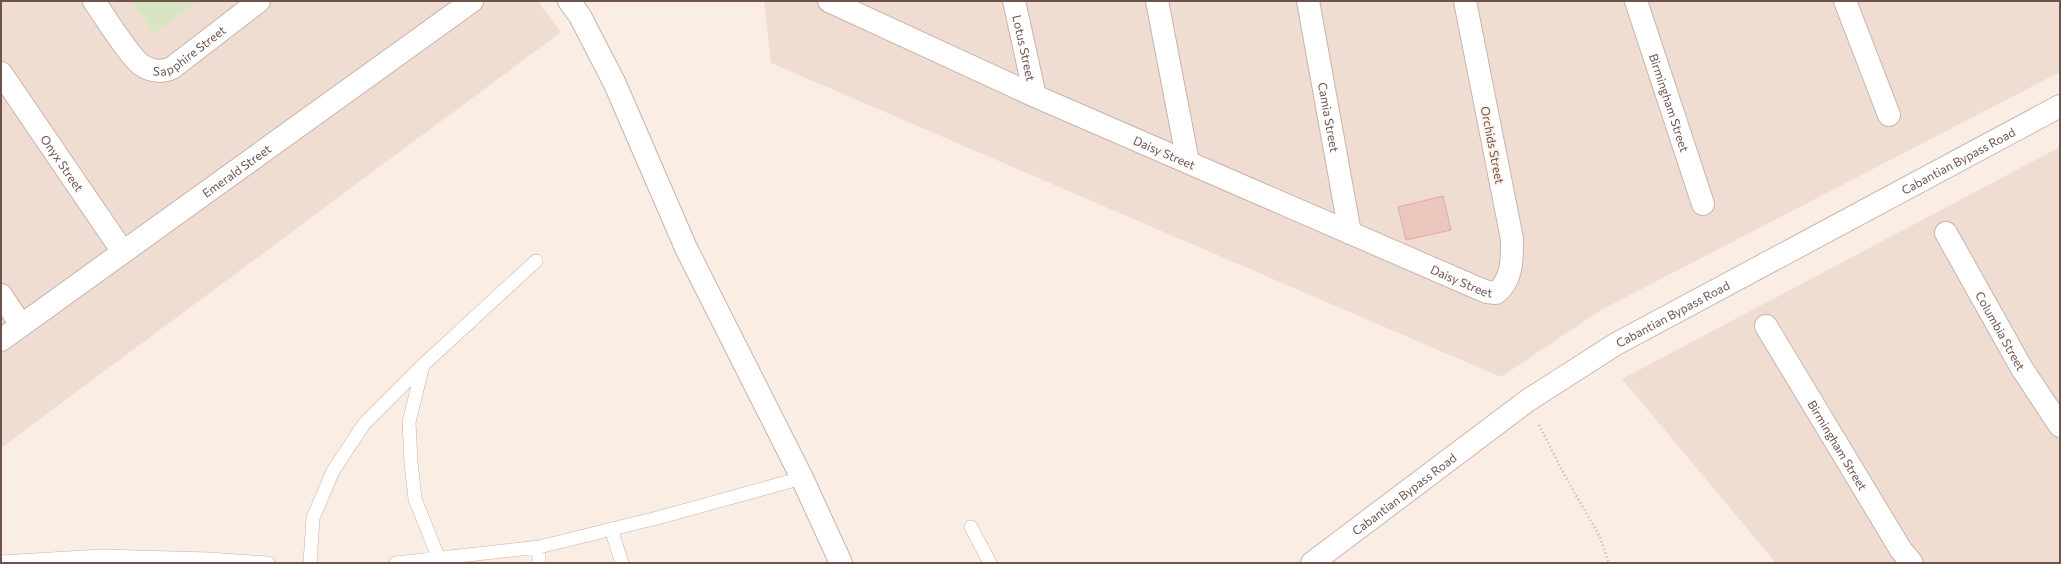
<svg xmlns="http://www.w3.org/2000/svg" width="2061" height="564" font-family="Commissioner,sans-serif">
  <rect width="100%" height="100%" fill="#faede3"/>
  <path fill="#f0ddd2" d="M1,1H538L561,32L1,448Z
    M764,1H2060V72L1601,310L1501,377L771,63Z
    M2060,147V563H1776L1622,379Z"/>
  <path fill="#d8e5c3" d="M132,1H199L154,33Z"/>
  <path fill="#ecc7be" stroke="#ddaba0" d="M1443,196L1451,230L1406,240L1398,207Z"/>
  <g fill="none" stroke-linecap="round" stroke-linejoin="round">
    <g stroke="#c9b3ab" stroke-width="14">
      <path id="service" d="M423,365L409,422L411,462L415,499L439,559
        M971,527L990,563
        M611,529L622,563
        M539,547V563
        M1,562L102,556L208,559L268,563
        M310,563L313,518L333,471L364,424L423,365L536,261
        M396,563L539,547L661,517L802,478"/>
    </g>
    <g stroke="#c9b3ab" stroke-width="24">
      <g id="minor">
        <path id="s1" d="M94,1C105,17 127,53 140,64C150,71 161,73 172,68L259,1"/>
        <path d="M569,1L580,16L615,84L686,248L802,478L841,563"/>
        <path id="s2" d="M829,1L1035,96L1475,287L1487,292L1496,293C1513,280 1512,258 1512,239L1465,1"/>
        <path id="s3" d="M1014,1L1035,96"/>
        <path d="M1157,1L1188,162"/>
        <path id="s4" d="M1308,1L1350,233"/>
        <path id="s5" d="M1636,1L1703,204"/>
        <path d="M1845,1L1889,115"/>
        <path id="s6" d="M1,73L123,252"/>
        <path id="s7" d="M1946,233L2021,367L2060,426"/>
        <path d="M1,295L21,325"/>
        <path id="s8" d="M1766,326L1901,550L1912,563"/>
        <path id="s9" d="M1,340L472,1"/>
      </g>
    </g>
    <g stroke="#ceb4ac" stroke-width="24">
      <g id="secondary">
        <path id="s10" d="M1312,563L1527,401L1616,344L2060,106"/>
      </g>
    </g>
    <path stroke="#d1aba1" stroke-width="2.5" stroke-dasharray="1 3" stroke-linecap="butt" d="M1539,425L1565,476L1600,537L1609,563"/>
    <use href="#service" stroke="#fff" stroke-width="13"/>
    <use href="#minor" stroke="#fff" stroke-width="22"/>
    <use href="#secondary" stroke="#fff" stroke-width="22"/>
  </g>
  <g text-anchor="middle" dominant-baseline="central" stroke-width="3.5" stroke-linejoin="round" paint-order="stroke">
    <g font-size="12" fill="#6f524c" stroke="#fdf1e9">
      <text stroke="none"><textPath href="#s1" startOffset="135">Sapphire Street</textPath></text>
      <text stroke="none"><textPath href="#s3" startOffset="48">Lotus Street</textPath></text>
      <text stroke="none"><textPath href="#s5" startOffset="107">Birmingham Street</textPath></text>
      <text stroke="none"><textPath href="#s4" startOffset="118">Camia Street</textPath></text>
      <text transform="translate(1493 145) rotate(79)">Orchids Street</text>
      <text stroke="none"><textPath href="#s2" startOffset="368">Daisy Street</textPath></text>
      <text stroke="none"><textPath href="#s10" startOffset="763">Cabantian Bypass Road</textPath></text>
      <text stroke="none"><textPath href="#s6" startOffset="109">Onyx Street</textPath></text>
      <text stroke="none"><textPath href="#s9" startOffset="290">Emerald Street</textPath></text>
      <text stroke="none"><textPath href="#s2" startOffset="692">Daisy Street</textPath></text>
      <text stroke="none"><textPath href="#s10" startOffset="439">Cabantian Bypass Road</textPath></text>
      <text stroke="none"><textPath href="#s7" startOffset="112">Columbia Street</textPath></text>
      <text stroke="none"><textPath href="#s8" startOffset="139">Birmingham Street</textPath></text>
      <text stroke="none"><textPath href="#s10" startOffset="115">Cabantian Bypass Road</textPath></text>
    </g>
  </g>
  <rect width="2061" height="564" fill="none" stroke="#6f524c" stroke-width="4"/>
</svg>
